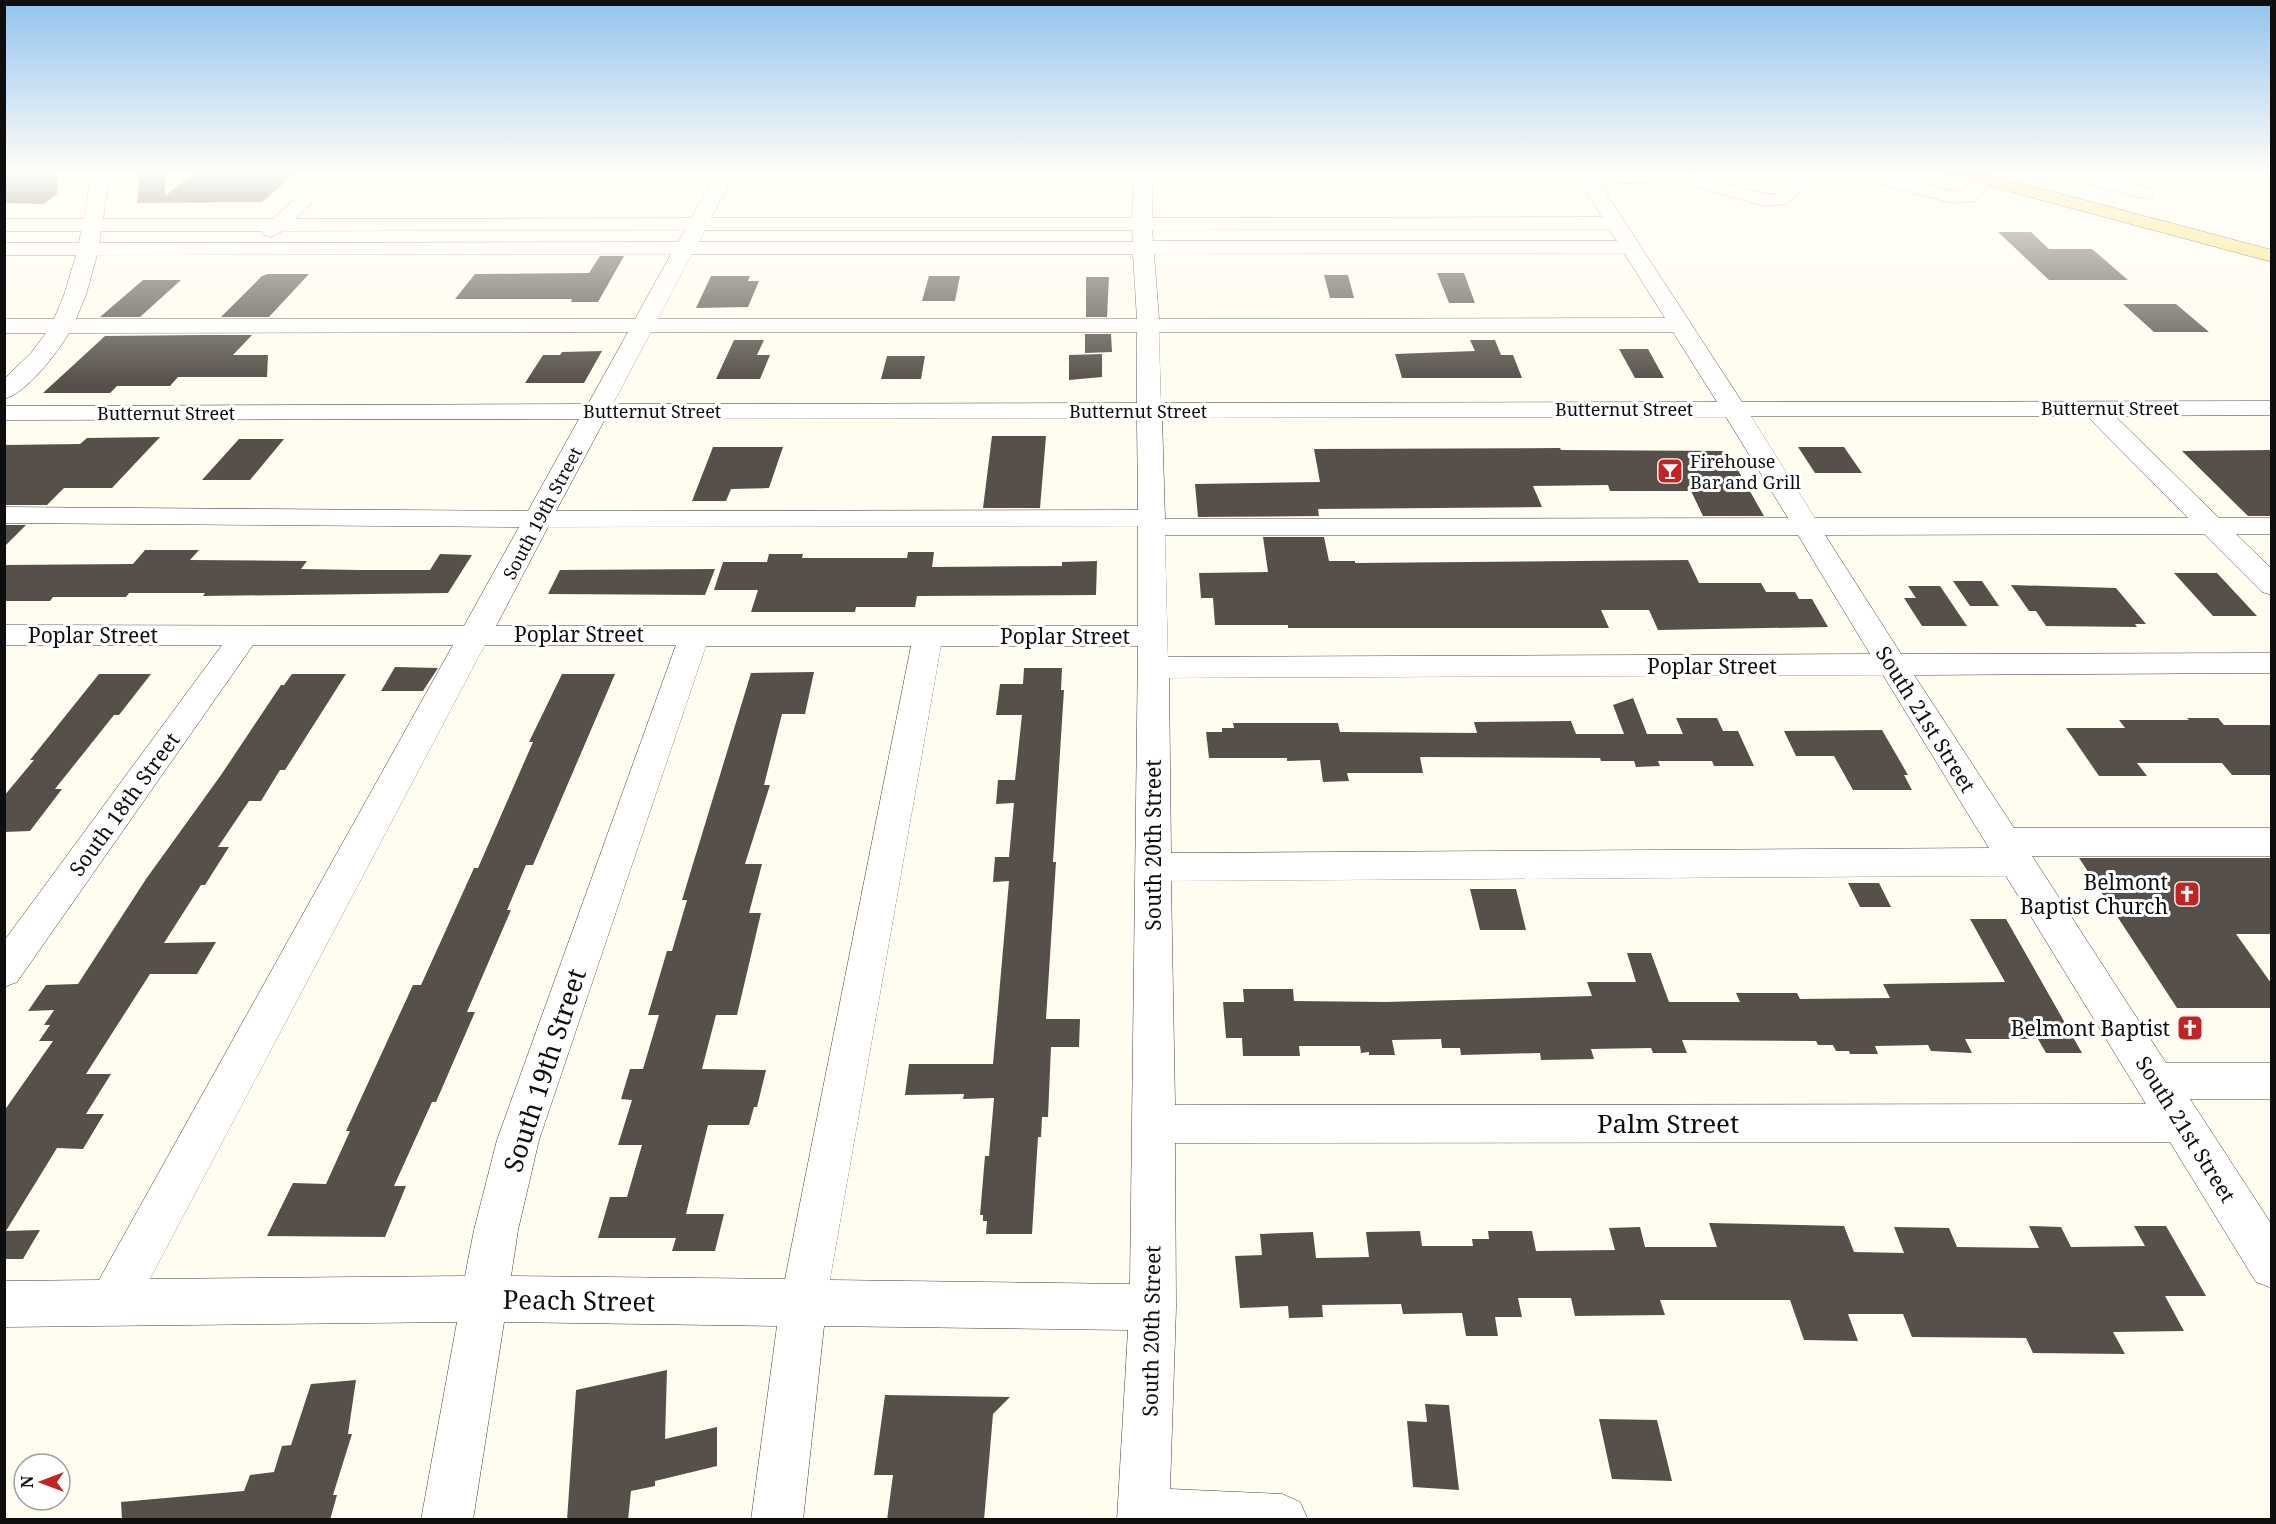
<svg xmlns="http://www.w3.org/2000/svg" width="2276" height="1524" font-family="'Noto Serif',serif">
  <rect width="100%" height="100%" fill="#fffdef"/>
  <path fill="#57504a" d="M143,171H166L165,196L197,171H298L262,202L137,203L140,174Z
    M4,175H58L57,194L44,204L4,203Z
    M1998,232H2031L2049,249H2092L2128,280H2049Z
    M600,256H624L598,302H571L572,299H455L475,274L589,273Z
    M1437,273H1464L1475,303H1449Z
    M268,274H309L269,317H221L262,276Z
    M1324,275H1348L1354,298H1330Z
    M711,276H750L748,281H759L748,307L696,308Z
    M929,276H960L955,301H922Z
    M1086,277H1109L1107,317H1086Z
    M143,280H181L140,317H100Z
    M2123,304H2176L2209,332H2154Z
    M1085,334H1111L1112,352L1085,353Z
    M202,335H252L233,355H268L267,377H178L170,386H117L110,393H43L105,336Z
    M734,340H764L757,355H770L760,379H716Z
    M1470,340H1495L1501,355H1513L1522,378H1402L1395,354L1475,351Z
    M1619,349H1648L1664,378H1635Z
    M602,351L584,383H525L543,355H560L562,352Z
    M1102,354V377L1069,380V355Z
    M887,356H925L921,379H881Z
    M992,436H1046L1040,508H983Z
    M160,437L112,488H64L47,505H4V445L80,444L87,438Z
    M239,439H284L250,480H202Z
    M713,447H783L769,488L731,489L726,501H692Z
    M1798,447H1844L1862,473H1815Z
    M1560,448L1561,450L1727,451L1764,516H1703L1691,491H1610L1608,485L1533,486L1542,507L1318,509L1319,516L1198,517L1195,484L1320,482L1314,449Z
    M2271,450V516H2248L2182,451Z
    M4,525H26L4,547Z
    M1263,537H1324L1329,561H1355V563L1688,560L1699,583H1761L1766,592H1795L1799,599H1812L1828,627L1658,630L1649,610H1601L1609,628H1288V625H1215L1213,598H1201L1199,573L1268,572Z
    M145,550H199L190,560L307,561L301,569L359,570H430L440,554L472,555L448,593L203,596L205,593H129L126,597H53L50,601H4V565L133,564Z
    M908,552H934L932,567L1062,566V562L1097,561L1096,595L917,596L915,607H856L855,612H751L758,590H714L723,562H767L769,554H803L802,558H907Z
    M715,569L705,595L548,594L560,570Z
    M2174,573H2217L2257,616H2213Z
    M1953,581H1982L1999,606H1970Z
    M2011,585L2116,588L2146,624H2135L2137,627L2046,626L2036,611H2029Z
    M1908,586H1940L1967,626H1922L1904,598H1916Z
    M395,667L438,668L423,691H381Z
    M1024,668H1062L1061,690H1064L1053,862H1056L1046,1019H1080L1079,1047H1051L1048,1117H1042L1041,1137H1038L1032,1234H986L987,1221H983V1215H980L985,1156H989L994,1098L963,1099L964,1094L905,1095L909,1064H993L1009,881L993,882L995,857H1009L1014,803L996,804L998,780H1015L1022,715H996L1000,684H1023Z
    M814,672L805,714H782L764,785H770L745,864H762L749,913H761L737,1015H716L702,1069L766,1070L757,1107H754L749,1125H708L686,1214H724L715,1251H672L676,1238H598L610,1197H627L642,1145H618L632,1100L621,1099L630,1069H643L659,1015H648L667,951H672L687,900H682L751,673Z
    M99,674H151L119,715H114L55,789H62L30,831L4,832V796L34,760H30Z
    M292,674H346L285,770H280L261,801H249L218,847H229L205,885H201L164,943L216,942L197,974H150L86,1074H111L86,1114H104L83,1149L57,1148L6,1231L40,1230L23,1259H4V1111L53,1041H39L50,1025H44L54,1010L28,1011L46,985L78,984L146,879L221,775L281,685H284Z
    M562,674H615L533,865H526L507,910H511L467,1012H475L436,1102H432L394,1186H406L385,1237L267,1236L293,1183L326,1184L350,1131H346L413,985H421L474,868H478L533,742H529Z
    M1633,698L1647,734H1683L1676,718H1717L1723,731H1738L1754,766H1714L1712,761H1658L1660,766L1636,767L1634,761H1601L1600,758L1420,757L1423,773H1347L1349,781L1323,782L1320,760L1287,761V758H1209L1206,732H1222V728H1234L1233,723H1338L1340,732L1477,733L1474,722L1571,721L1576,734H1624L1613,705Z
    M2187,718H2218L2224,725H2271V775H2232L2222,763H2137L2147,776H2099L2066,728H2125L2119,720H2189Z
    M1882,730L1908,775H1904L1912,790H1853L1834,756H1796L1784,731Z
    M2079,858H2271V934H2236L2271,983V1008H2177Z
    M1848,883H1879L1891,907H1860Z
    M1470,889H1516L1526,930H1480Z
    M1970,919H2006L2082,1053H2046L2038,1039H1965L1972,1053L1931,1051L1928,1045L1875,1046L1878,1054H1850L1849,1051H1836L1833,1045H1818L1816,1041L1682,1040L1687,1053H1653L1651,1048L1591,1049L1594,1059L1541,1060L1540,1053L1461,1055L1460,1048H1442L1441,1039L1392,1040L1395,1055H1369V1052L1361,1053L1360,1046H1299L1300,1056H1243L1242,1038H1226L1223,1002H1244L1243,989H1293L1294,1001L1386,1002L1592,996L1587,982H1636L1627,953H1651L1669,1002H1740L1736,993H1797L1800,999L1890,998L1883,984L2005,982Z
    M1709,1223L1844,1226L1854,1252L1904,1253L1894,1227L1949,1228L1957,1247L2039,1248L2029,1226L2061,1227L2071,1247L2145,1246L2134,1226H2166L2206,1296H2165L2184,1331L2113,1332L2125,1354L2033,1353L2026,1338L1912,1337L1903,1314H1848L1858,1341L1804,1340L1790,1300H1660L1665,1315L1575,1316L1571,1298H1518L1522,1317H1495L1498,1336H1466L1462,1313L1403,1314L1401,1304L1322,1305L1323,1317L1289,1318L1288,1306L1240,1308L1235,1256L1262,1255L1260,1234L1313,1232L1316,1258L1369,1257L1366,1232L1420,1231L1422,1246H1473L1472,1239H1489L1488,1231H1532L1536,1251L1615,1250L1609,1228L1640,1227L1645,1247H1717Z
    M667,1370L665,1439L717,1427V1466L655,1481V1486L631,1491L628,1520H567L576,1390Z
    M356,1380L348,1434H352L333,1495H337L330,1520H122L121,1502L244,1491L250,1475L274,1472L282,1446L291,1445L311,1384Z
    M885,1395L1010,1397L993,1414L984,1520H887L893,1475H874Z
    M1425,1404L1449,1405L1459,1490L1413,1487L1407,1421L1427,1422Z
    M1599,1419L1657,1420L1672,1481L1612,1479Z"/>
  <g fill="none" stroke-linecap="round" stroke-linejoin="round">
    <g stroke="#414141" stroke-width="1">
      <path id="minor" d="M92,171H110L103,219H273L325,171H344L295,219L691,218L718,171H736L711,218H1132L1135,171H1153L1152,218L1602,217L1573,171H1591L1593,173L1686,171V173L1766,194H1775L1807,171H1827L1786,204L1765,206L1676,182L1600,184L1742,402L2272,401V415L2115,416L2219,518H2272V534H2236L2272,569V595L2262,592L2204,534L1825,535L1901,654L2272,653V673L1914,675L2014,828H2272V856H2032L2166,1063H2272V1099H2190L2272,1225V1288L2256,1282L2170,1142L1175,1143L1176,1307L1170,1489L1282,1494L1300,1502L1308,1520H1117L1128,1330L824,1326L803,1520H751L777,1326L504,1322L473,1520H421L457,1322L4,1327V1281L99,1280L453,645H253L17,982L4,987V941L222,645H4V625L464,626L519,527L4,523V507L528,511L579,419L4,420V406L588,404L628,332L69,333C57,353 27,393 4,399V379L31,353L46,333H4V319H54L64,295L76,255H4V243H79L81,231H4V219H84ZM1609,229L1617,241H1153L1152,230ZM685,230L678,242L99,243L101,231H261L264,235L271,237L283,231ZM705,230H1132L1133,242H699ZM1624,253L1665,318L1159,319L1154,254ZM671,254L635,319H76L86,295L97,255ZM692,254H1133L1137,319H658ZM651,332H1137V403L613,404ZM1159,332H1673L1717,402L1161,403ZM1751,416H2087L2188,518H1815ZM1726,417L1788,518L1165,519L1162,418ZM1137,418L1138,510L556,511L605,419ZM1138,526V626H496L548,527ZM1165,535H1798L1870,654L1168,657ZM485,645H676L497,1140L474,1230L465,1276L150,1279ZM706,646H911L785,1279L511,1276L518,1230L539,1140ZM941,646H1138L1130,1284L830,1280ZM1883,675L1989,848L1171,853L1169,678ZM2006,876L2146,1104L1175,1105L1171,881Z
        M1842,171H1872L1952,191H1962C1972,182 1979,172 1993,175L1995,179L1974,201L1952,203L1844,175Z
        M2049,171H2079L2153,189L2156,193L2153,197L2146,199L2051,175Z"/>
    </g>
    <g stroke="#1f1f1f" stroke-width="1">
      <path id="major" d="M1946,171H1975L2272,250V262L1948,175Z"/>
    </g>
    <use href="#minor" fill="#fff" fill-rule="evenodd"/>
    <use href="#major" fill="#fade64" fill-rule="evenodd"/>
  </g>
  <linearGradient id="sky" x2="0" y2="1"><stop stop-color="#93c3ee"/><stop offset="0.45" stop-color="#fffef8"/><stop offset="1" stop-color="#fffef8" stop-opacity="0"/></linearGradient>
  <rect width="2276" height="384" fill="url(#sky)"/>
  <defs>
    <g id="bar-square" transform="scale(1.35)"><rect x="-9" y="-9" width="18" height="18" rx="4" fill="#c02524" stroke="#fff"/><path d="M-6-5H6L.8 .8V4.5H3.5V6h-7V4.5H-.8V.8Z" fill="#fff"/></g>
    <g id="church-square" transform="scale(1.35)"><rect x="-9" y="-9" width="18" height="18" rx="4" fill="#c02524" stroke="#fff"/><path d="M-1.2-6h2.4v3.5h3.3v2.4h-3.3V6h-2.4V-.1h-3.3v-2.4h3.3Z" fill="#fff"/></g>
  </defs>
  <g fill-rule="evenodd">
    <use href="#bar-square" x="1670" y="471"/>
    <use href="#church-square" x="2187" y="894"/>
    <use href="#church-square" x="2190" y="1028"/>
  </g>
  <g text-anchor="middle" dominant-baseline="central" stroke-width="6" stroke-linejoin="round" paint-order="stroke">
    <g font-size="18" fill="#0e0e0e" stroke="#fff">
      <text x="2110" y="408">Butternut Street</text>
      <text x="1624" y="409">Butternut Street</text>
      <text x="652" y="411">Butternut Street</text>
      <text x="1138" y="411">Butternut Street</text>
      <text x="166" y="413">Butternut Street</text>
      <text transform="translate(542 513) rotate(-62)">South 19th Street</text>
    </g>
    <g font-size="18" fill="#0e0e0e" stroke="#fff" text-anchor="start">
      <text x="1690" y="461">Firehouse<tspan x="1690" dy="21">Bar and Grill</tspan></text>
    </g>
    <g font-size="21" fill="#0e0e0e" stroke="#fff">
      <text x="579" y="634">Poplar Street</text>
      <text x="93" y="635">Poplar Street</text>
      <text x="1065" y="636">Poplar Street</text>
      <text x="1712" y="666">Poplar Street</text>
      <text transform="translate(1926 719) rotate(58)">South 21st Street</text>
      <text transform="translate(124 804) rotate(-54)">South 18th Street</text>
      <text transform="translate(1153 845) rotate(-90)">South 20th Street</text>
      <text transform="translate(2186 1129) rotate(58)">South 21st Street</text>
      <text transform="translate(1151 1331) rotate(-89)">South 20th Street</text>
    </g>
    <g font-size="21" fill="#0e0e0e" stroke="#fff" text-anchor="end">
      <text x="2168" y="882">Belmont<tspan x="2168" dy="24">Baptist Church</tspan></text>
      <text x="2170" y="1028">Belmont Baptist</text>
    </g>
    <g font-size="26" fill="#0e0e0e" stroke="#fff">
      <text transform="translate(544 1070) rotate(-72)">South 19th Street</text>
      <text x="1668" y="1123">Palm Street</text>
      <text transform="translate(579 1300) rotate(1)">Peach Street</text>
    </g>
  </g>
  <rect width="2276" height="1524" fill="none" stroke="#0e0e0e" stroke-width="12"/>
  <g transform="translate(42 1482) rotate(270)"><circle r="28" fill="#ffffff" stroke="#9f9f9f" stroke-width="1.5"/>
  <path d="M0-4.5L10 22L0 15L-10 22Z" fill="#c02524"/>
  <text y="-9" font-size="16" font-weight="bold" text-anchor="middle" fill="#0e0e0e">N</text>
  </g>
</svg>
